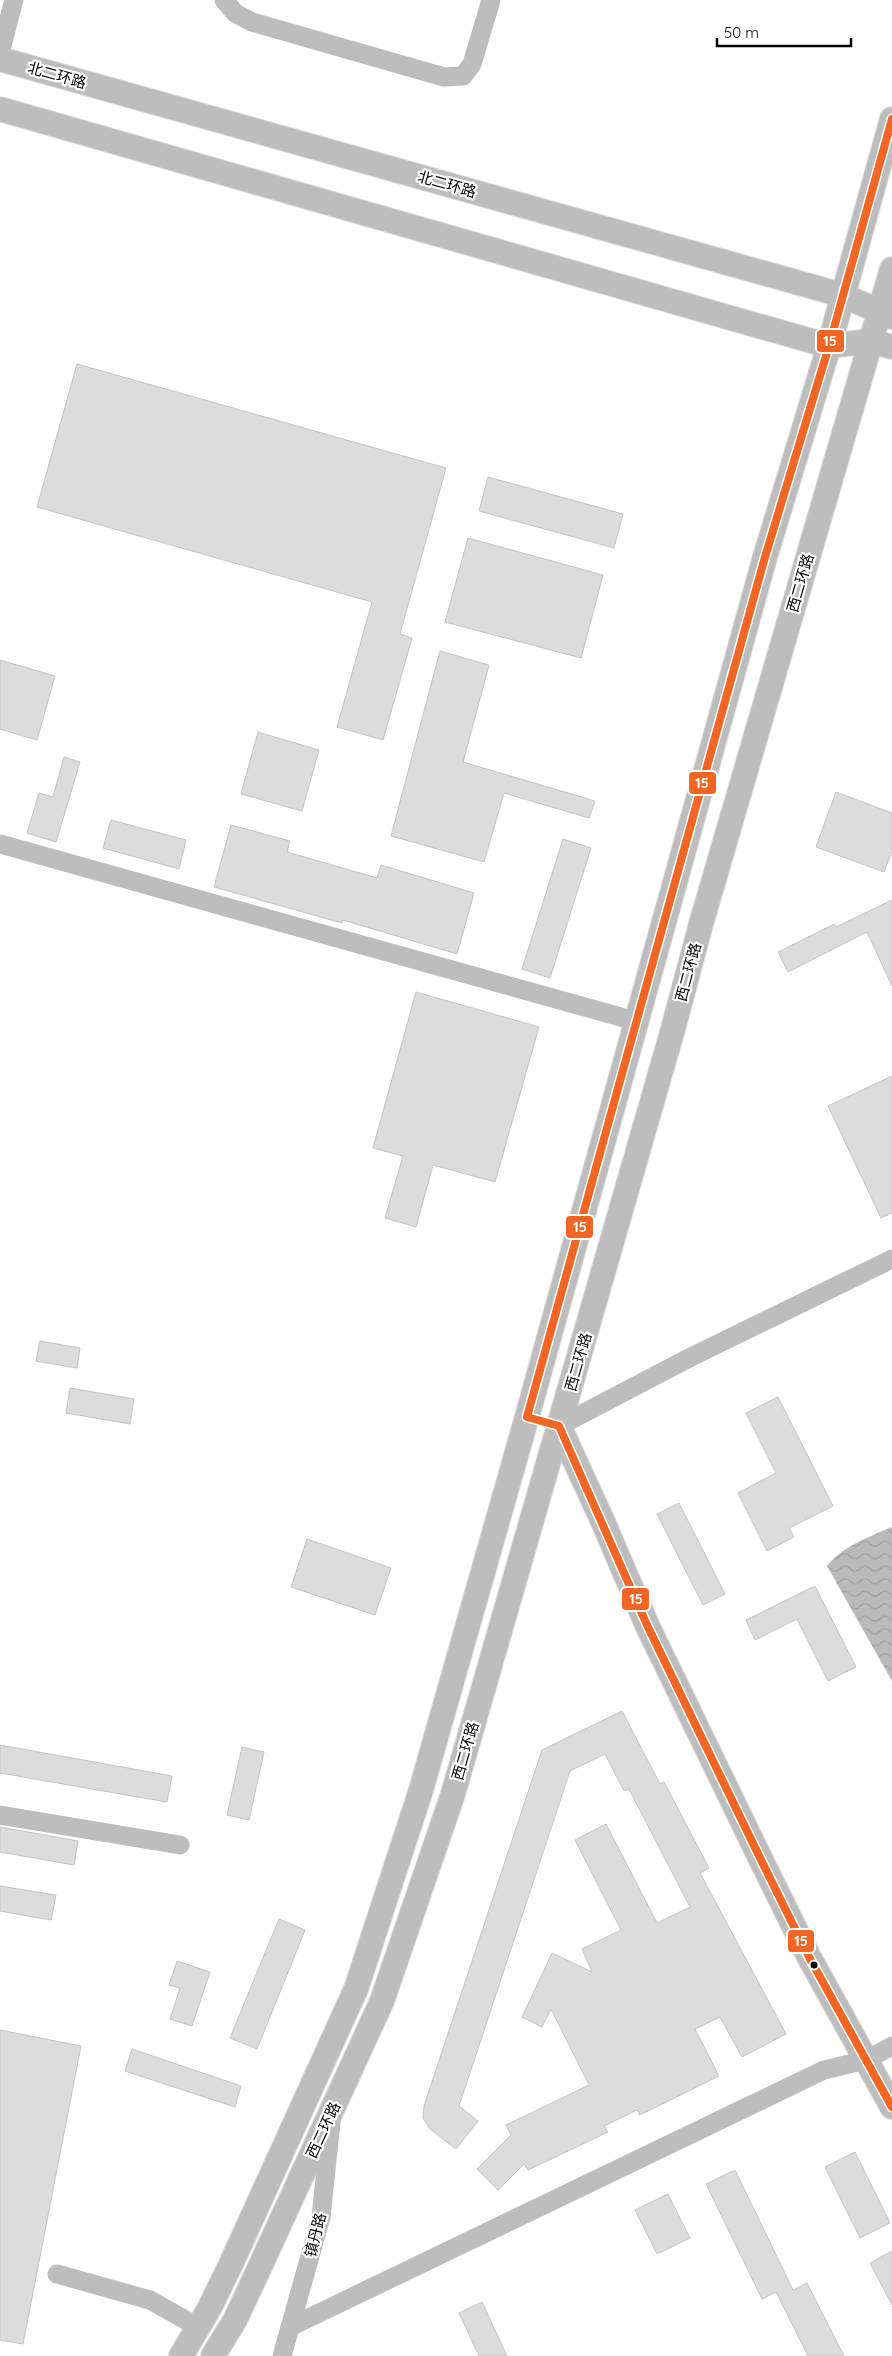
<svg xmlns="http://www.w3.org/2000/svg" width="892" height="2356" font-family="Quicksand,'Noto Sans SC',sans-serif">
  <defs>
    <pattern id="water-waves" width="16" height="10" patternUnits="userSpaceOnUse" patternTransform="scale(1.25)"><rect width="16" height="10" fill="#bababa"/><path d="M0 5q4-4 8 0t8 0" fill="none" stroke="#9e9e9e"/></pattern>
  </defs>
  <rect width="100%" height="100%" fill="#fff"/>
  <path fill="url(#water-waves)" d="M892,1527V1681L827,1566C843,1546 869,1537 892,1527Z"/>
  <path fill="#dcdcdc" stroke="#c4c4c4" d="M77,364L446,468L400,634L412,638L383,740L337,727L372,602L37,507Z
    M488,477L623,514L614,548L479,511Z
    M468,538L603,575L581,658L445,622Z
    M440,651L489,665L463,762L595,801L589,818L504,793L484,862L391,836Z
    M0,660L55,676L37,740L0,729Z
    M258,732L319,750L302,811L241,794Z
    M64,757L80,762L56,842L27,833L39,793L53,797Z
    M836,792L892,813V851L884,872L816,847Z
    M111,820L186,840L179,869L103,848Z
    M231,825L290,841L287,852L377,878L381,865L474,893L457,954L343,920L342,923L214,887Z
    M563,839L591,848L550,978L522,969Z
    M892,900V986L867,932L788,972L778,952L834,924L836,927Z
    M416,992L539,1027L495,1182L433,1165L416,1227L385,1218L403,1156L373,1148Z
    M892,1076V1213L881,1218L828,1106Z
    M40,1341L80,1348L77,1368L36,1361Z
    M70,1388L134,1399L130,1424L66,1413Z
    M778,1397L833,1506L789,1528L794,1537L767,1551L738,1493L776,1473L746,1413Z
    M679,1503L725,1594L703,1605L657,1514Z
    M307,1539L391,1568L375,1615L291,1587Z
    M815,1586L856,1667L828,1681L797,1619L755,1640L746,1620Z
    M622,1711L660,1784L664,1782L709,1868L700,1873L786,2034L742,2057L720,2017L695,2029L719,2076L640,2115L637,2110L604,2126L608,2132L528,2170L524,2164L498,2190L477,2169L511,2135L506,2125L589,2085L551,2009L542,2027L522,2017L552,1953L592,1972L582,1949L621,1930L575,1840L606,1824L657,1923L690,1907L629,1789L624,1791L605,1754L570,1771L459,2106L478,2121L456,2149L430,2129L423,2118L424,2106L542,1750Z
    M0,1745L172,1776L167,1802L0,1773Z
    M242,1747L264,1752L249,1820L227,1815Z
    M0,1827L78,1841L74,1865L0,1852Z
    M0,1886L56,1895L51,1920L0,1911Z
    M279,1919L305,1930L257,2049L230,2038Z
    M177,1961L210,1972L192,2026L170,2019L180,1988L169,1985Z
    M0,2030L81,2046L23,2344L0,2340Z
    M132,2049L241,2086L235,2107L125,2071Z
    M855,2152L890,2223L860,2238L825,2167Z
    M735,2170L793,2290L807,2283L844,2356H808L776,2292L762,2299L706,2184Z
    M668,2194L690,2238L657,2254L635,2210Z
    M892,2251V2305L870,2263Z
    M482,2302L507,2356H479L459,2313Z"/>
  <g fill="none" stroke-linecap="round" stroke-linejoin="round">
    <g stroke="#dbdbdb" stroke-width="26">
      <path id="major" d="M0,59L842,295L892,317
        M0,109L829,346L871,341L892,347
        M559,1426L604,1524L647,1625L764,1866L809,1957L892,2107
        M181,2356L210,2307L231,2264L356,1989L421,1790L527,1417L765,557L829,346L892,119
        M213,2356L235,2320L258,2271L382,2001L453,1794L673,1029L701,924L892,269"/>
    </g>
    <path stroke="#bdbdbd" stroke-width="19" d="M224,0L235,13L252,22L444,77L463,76L472,64L491,0
      M0,53L14,0
      M0,844L635,1021
      M559,1426L691,1357L892,1259
      M0,1815L180,1845
      M57,2274L150,2300L198,2327
      M290,2327L824,2070L866,2060L892,2046
      M282,2356L321,2217L331,2122"/>
    <use href="#major" stroke="#bdbdbd" stroke-width="24"/>
    <g stroke="#fff" stroke-width="11">
      <path id="bus-1" d="M559,1426L527,1417L765,557L829,346L892,119
        M559,1426L647,1625L764,1866L809,1957L892,2107"/>
    </g>
    <use href="#bus-1" stroke="#f26522" stroke-width="8"/>
  </g>
  <circle fill="#000" stroke="#fff" stroke-width="2" cx="814" cy="1965" r="4.5"/>
  <g text-anchor="middle" dominant-baseline="central" stroke-width="4.5" stroke-linejoin="round" paint-order="stroke">
    <g font-size="15" fill="#000" stroke="#fff">
      <text transform="translate(57 75) rotate(16)">北二环路</text>
      <text transform="translate(447 184) rotate(16)">北二环路</text>
      <text transform="translate(800 583) rotate(-74)">西二环路</text>
      <text transform="translate(688 972) rotate(-75)">西二环路</text>
      <text transform="translate(578 1362) rotate(-74)">西二环路</text>
      <text transform="translate(465 1751) rotate(-74)">西二环路</text>
      <text transform="translate(323 2130) rotate(-65)">西二环路</text>
      <text transform="translate(315 2235) rotate(-76)">镇丹路</text>
    </g>
  </g>
  <g stroke="#fff" stroke-width="2">
    <rect x="816" y="329" width="29" height="24" rx="5" fill="#f26522"/>
    <rect x="688" y="771" width="29" height="24" rx="5" fill="#f26522"/>
    <rect x="565" y="1215" width="29" height="24" rx="5" fill="#f26522"/>
    <rect x="621" y="1587" width="29" height="24" rx="5" fill="#f26522"/>
    <rect x="787" y="1929" width="28" height="24" rx="5" fill="#f26522"/>
  </g>
  <g font-size="14" text-anchor="middle" font-weight="bold" fill="#fff">
    <text x="830" y="346">15</text>
    <text x="702" y="788">15</text>
    <text x="580" y="1232">15</text>
    <text x="636" y="1604">15</text>
    <text x="801" y="1946">15</text>
  </g>
  <path d="M717 38v8h134v-8" fill="none" stroke="#000000" stroke-width="2.5"/>
  <text x="724" y="38" font-size="15" fill="#000000" stroke="#ffffff" stroke-width="4" paint-order="stroke">50 m</text>
</svg>
